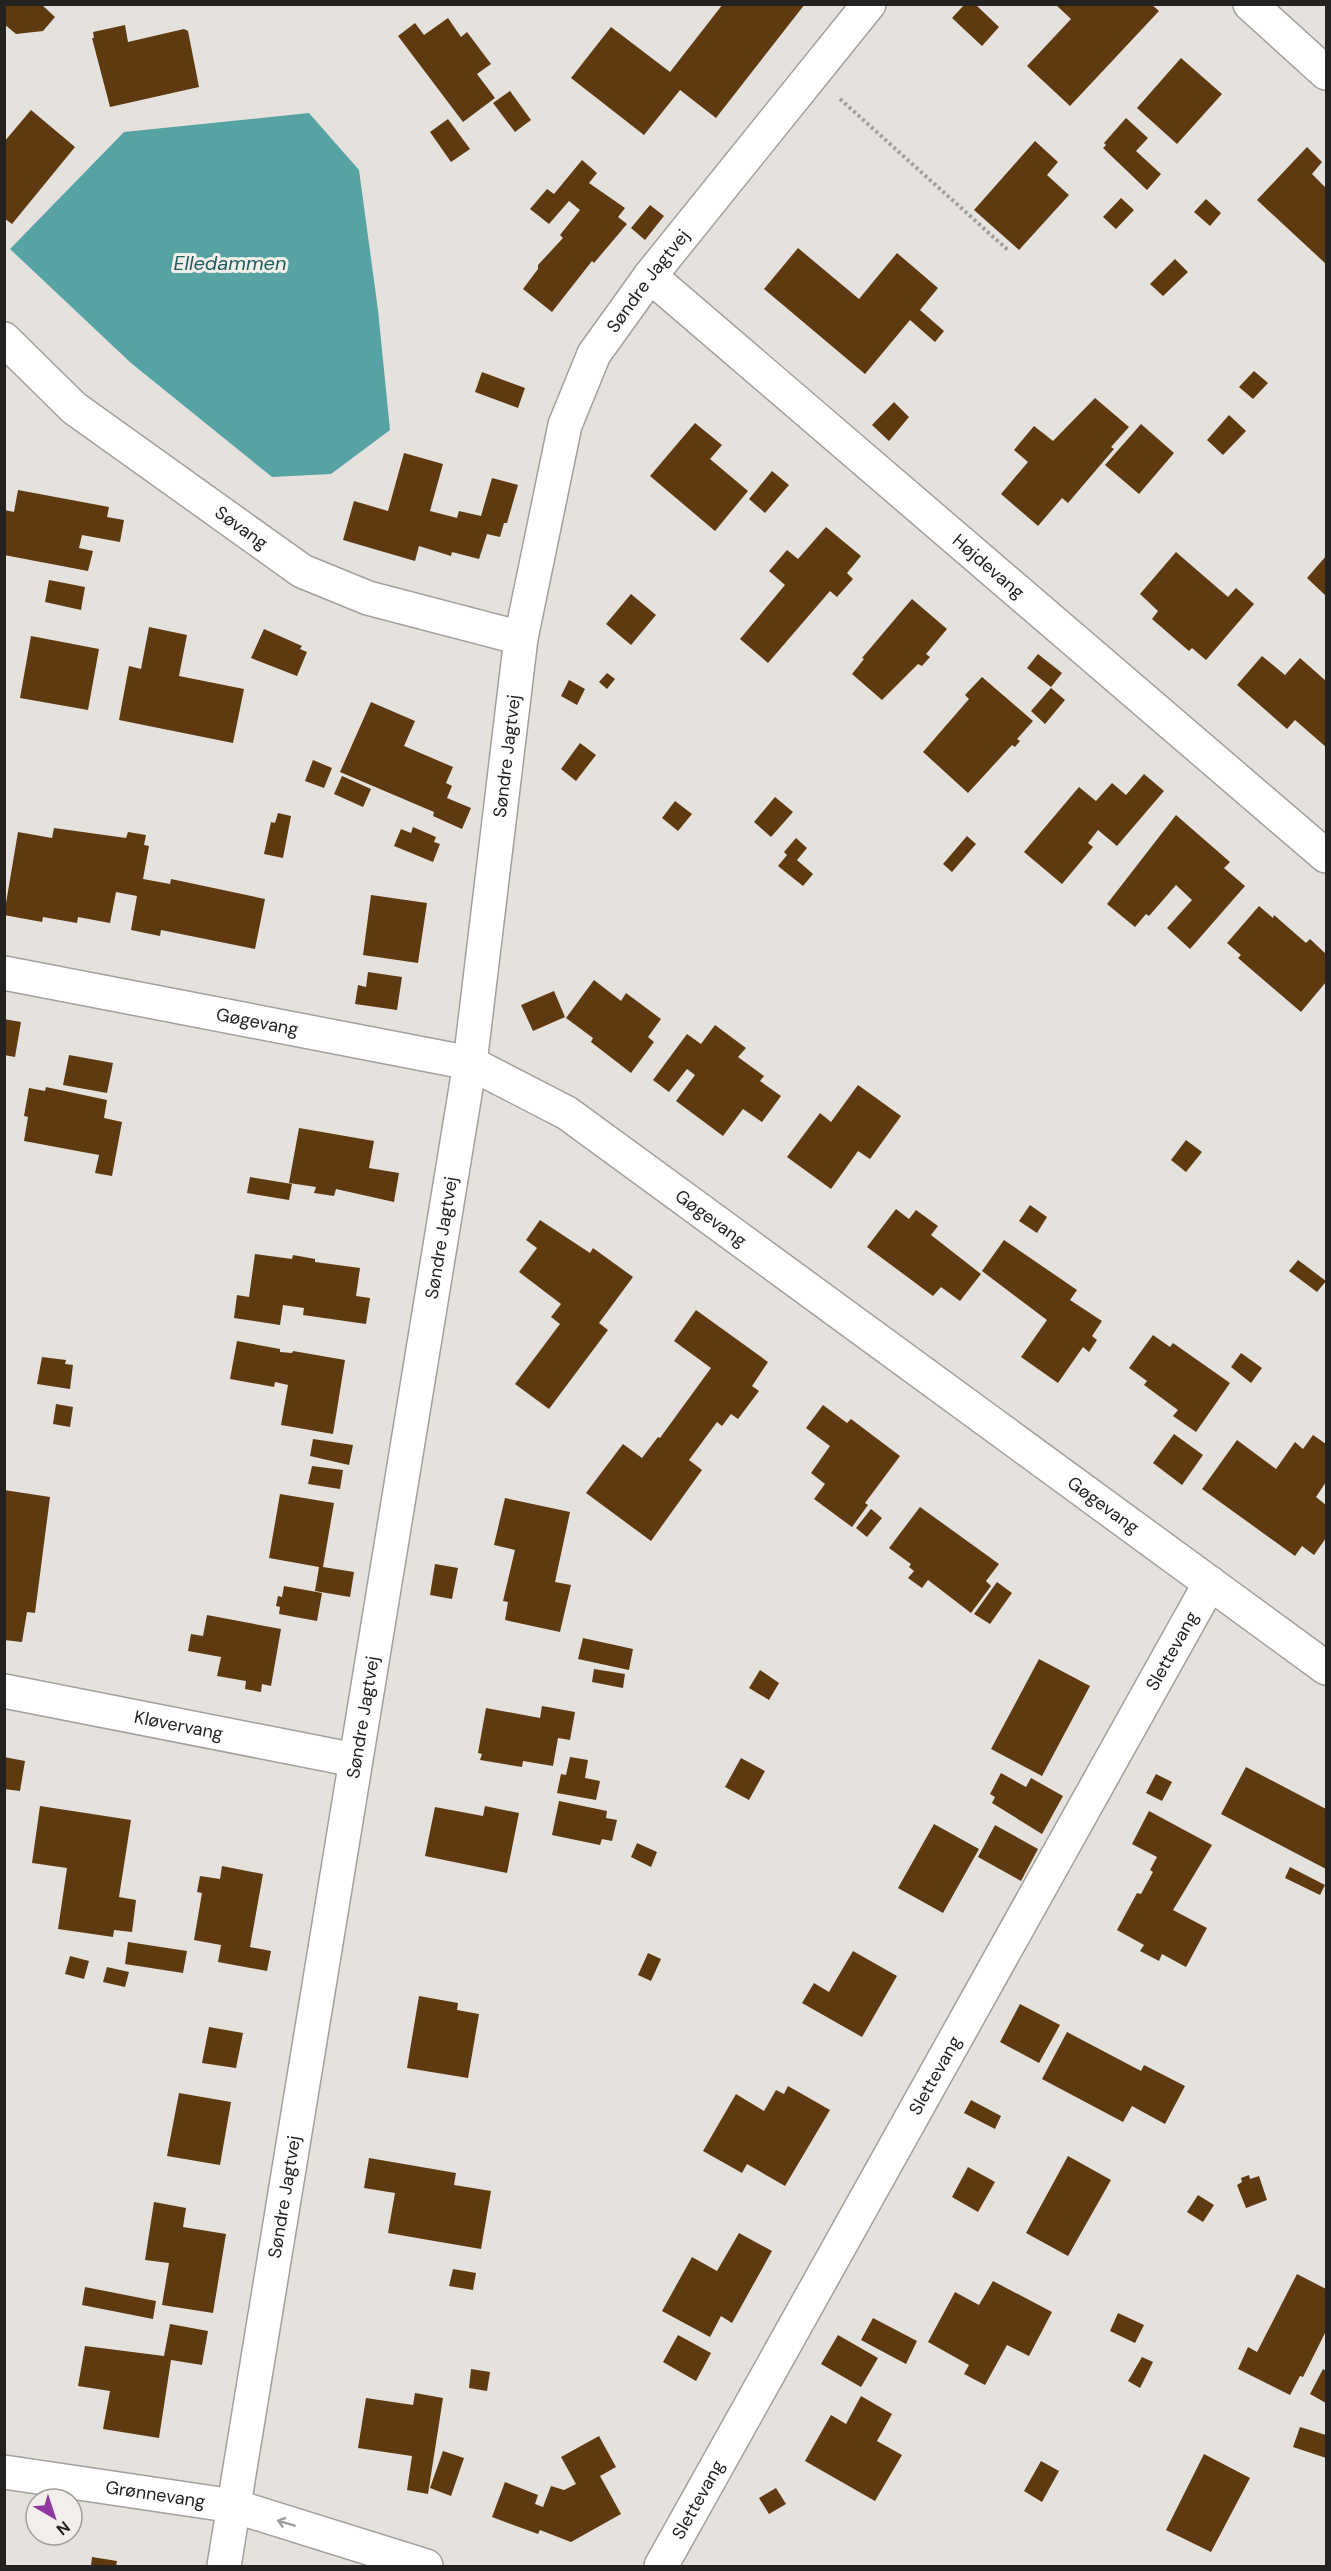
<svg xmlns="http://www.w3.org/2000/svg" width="1331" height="2571" font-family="'DM Sans',sans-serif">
  <rect width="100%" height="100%" fill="#e5e2de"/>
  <path fill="#57a2a3" d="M309,113L359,170L378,310L390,430L331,474L272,477L131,363L10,249L124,132Z"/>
  <path fill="#5f3a10" d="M4,4H41L55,17L43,31L16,34L4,24Z
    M723,4H805L716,118L680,90L644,135L571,78L611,27L670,72Z
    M965,4H975L999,27L982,46L952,18Z
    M1055,4H1151L1159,11L1070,106L1027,66L1071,19Z
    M448,18L461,37L467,32L491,64L477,74L495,98L463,122L398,36L415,23L424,35Z
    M125,25L128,42L184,29L188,31L199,87L110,107L92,38H94L93,32Z
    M1181,58L1222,94L1177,144L1137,108Z
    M510,91L531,120L515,132L493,103Z
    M31,110L75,147L12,224L4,218V142Z
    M1126,118L1148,138L1136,151L1161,174L1147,190L1103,148L1106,145L1104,143Z
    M448,119L470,149L451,162L430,132Z
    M1035,141L1058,162L1047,175L1069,195L1019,250L974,210Z
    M1307,147L1322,162L1312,174L1326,188V264L1257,200Z
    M582,160L597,173L589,183L625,208L618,217L627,224L594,263L592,261L552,312L523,289L538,269V265L563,238L560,235L580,210L569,201L549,224L530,209L547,189L554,194Z
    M1121,198L1134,210L1116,229L1103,217Z
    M1206,199L1221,213L1210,226L1194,212Z
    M650,205L664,216L645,240L631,228Z
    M798,248L859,299L897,253L938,288L920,310L944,331L935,342L910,320L865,374L764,289Z
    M1175,259L1188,272L1163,296L1150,284Z
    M1254,371L1268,383L1253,399L1239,387Z
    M482,372L525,388L518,408L475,392Z
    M1095,398L1129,427L1111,447L1114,449L1068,503L1062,498L1038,526L1001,494L1028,462L1014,450L1034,426L1053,441Z
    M894,402L909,417L889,441L872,425Z
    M1229,415L1246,431L1223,455L1207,440Z
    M695,423L722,445L710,459L748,491L715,531L650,476Z
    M1141,424L1174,453L1139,494L1105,465Z
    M404,453L443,464L430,511L457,518L459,511L481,516L492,478L518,485L507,523H504L500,537L487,534L479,559L452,552L451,556L419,546L415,561L343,540L354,501L388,511Z
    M772,471L789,485L765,513L749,499Z
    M18,490L109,507L107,517L124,520L120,542L82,535L79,548L93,551L88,571L4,555V510L14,512Z
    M826,527L861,556L847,573L853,579L837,597L830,591L768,663L740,639L785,585L769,571L787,550L798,559Z
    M1176,552L1228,597L1236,588L1254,604L1206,660L1192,648L1189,651L1152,619L1158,611L1140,594Z
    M1326,556V593L1325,595L1307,578Z
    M49,580L85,587L81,610L45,602Z
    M631,594L656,615L631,645L606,624Z
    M912,599L947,629L926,654L930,657L922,666L918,664L882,700L852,674L864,659L862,658Z
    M149,627L187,635L179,676L244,689L233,743L119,720L129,666L141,669Z
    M264,629L302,646L300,649L307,652L297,676L251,658Z
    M31,636L99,649L88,710L20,698Z
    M1038,654L1062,673L1051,687L1027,668Z
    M1262,656L1285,675L1300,658L1326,681V747L1295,720L1287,729L1237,685Z
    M607,673L615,679L607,689L599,682Z
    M982,677L1033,721L1017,739L1020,741L1015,747L1012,745L968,793L923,752L969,699L965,695Z
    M569,680L585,689L577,705L561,696Z
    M1051,688L1065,700L1045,724L1031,711Z
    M371,702L415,721L404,746L453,767L446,783L452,786L447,798L471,808L462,829L433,816L434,812L340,772Z
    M580,743L596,755L576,781L561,769Z
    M313,760L332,768L324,788L305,781Z
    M1144,774L1164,791L1117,846L1098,830L1088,843L1093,847L1062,884L1024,852L1079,787L1096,801L1112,783L1126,795Z
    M342,776L371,789L363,807L334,794Z
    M775,797L793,812L771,837L754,822Z
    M675,801L692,814L678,831L662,818Z
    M278,813L291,816L283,858L264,854L271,822L275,823Z
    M1176,815L1230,862L1224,868L1245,886L1190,949L1167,928L1192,900L1176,885L1149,916L1146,914L1135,927L1107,904Z
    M413,827L436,837L434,842L440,844L433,862L394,846L401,829L411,833Z
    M54,828L126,838L128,832L146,835L144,845L149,846L143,879L170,884L171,879L265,899L255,949L161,930L160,936L131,930L137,896L116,892L110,923L78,917L77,923L43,917L42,922L4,915L18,832L52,838Z
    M967,836L976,844L952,872L943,864Z
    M796,838L807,848L797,860L813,874L803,886L778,866L787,855L784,852Z
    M371,895L427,903L418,963L363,955Z
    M1259,906L1273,918L1274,915L1306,943L1310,939L1326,954V982L1301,1012L1238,958L1241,955L1227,943Z
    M368,972L402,977L397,1010L355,1004L358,985L366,987Z
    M594,980L621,1001L626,993L661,1019L648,1037L654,1042L631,1073L591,1042L593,1038L566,1018Z
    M554,991L565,1017L533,1031L521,1005Z
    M4,1019L21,1022L15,1057L4,1055Z
    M715,1025L746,1048L738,1057L764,1076L760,1081L781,1096L762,1122L743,1109L723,1136L676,1101L695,1075L687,1069L669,1092L653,1080L687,1034L701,1044Z
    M69,1055L113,1063L107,1093L63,1085Z
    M858,1085L901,1116L870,1159L858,1151L831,1189L787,1157L820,1113L831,1122Z
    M46,1087L107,1100L104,1118L122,1122L112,1176L95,1173L99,1155L24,1141L28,1117L24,1116L29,1088L45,1091Z
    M299,1128L374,1141L369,1168L399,1173L394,1202L336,1189L334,1196L314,1193L316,1187L289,1183Z
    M1186,1140L1202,1152L1186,1172L1171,1160Z
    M250,1177L292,1184L289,1200L247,1193Z
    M1030,1205L1047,1217L1037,1233L1019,1221Z
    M896,1209L909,1219L916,1210L938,1226L931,1235L981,1274L960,1301L941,1287L933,1296L867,1247Z
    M540,1220L590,1253L593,1248L633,1277L599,1323L608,1330L549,1409L515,1384L560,1324L551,1317L561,1304L519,1272L537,1248L526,1240Z
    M1004,1240L1077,1290L1070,1300L1102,1321L1092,1336L1097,1340L1089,1352L1083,1347L1058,1383L1021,1357L1047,1320L982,1271Z
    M255,1254L292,1259L293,1255L315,1259V1262L360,1268L356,1296L370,1298L366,1324L303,1315L304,1308L283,1305L280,1325L234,1318L237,1295L249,1297Z
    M1298,1260L1326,1281L1317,1292L1289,1271Z
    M696,1310L768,1362L752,1386L759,1391L738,1419L731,1414L722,1426L717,1422L689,1460L702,1470L651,1541L586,1493L623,1444L642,1458L658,1437L660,1438L711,1368L674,1341Z
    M1153,1335L1170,1347L1173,1343L1230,1383L1196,1432L1173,1416L1178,1410L1144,1385L1147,1381L1129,1368Z
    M237,1341L280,1349V1352L292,1353L293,1351L345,1360L333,1434L281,1425L288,1385L275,1382L274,1387L230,1379Z
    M1241,1353L1262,1368L1251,1383L1231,1367Z
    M42,1357L66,1360L65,1364L73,1365L70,1389L37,1384Z
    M56,1404L73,1407L70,1427L53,1424Z
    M823,1405L847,1423L851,1419L900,1456L865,1503L868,1505L852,1527L814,1499L825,1484L811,1473L830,1446L806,1428Z
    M1174,1434L1203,1455L1182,1485L1153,1463Z
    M1313,1435L1326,1444V1482L1316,1497L1326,1505V1538L1314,1555L1302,1546L1295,1556L1202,1489L1237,1440L1276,1469L1295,1442L1303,1449Z
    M313,1439L353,1445L349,1465L310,1456Z
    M312,1466L343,1470L340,1489L308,1484Z
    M4,1490L50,1497L35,1613L27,1612L22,1642L4,1640Z
    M280,1494L334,1503L323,1567L354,1572L350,1597L315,1591L319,1567L269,1558Z
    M505,1498L570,1512L555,1582L571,1585L560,1632L505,1620L508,1602L503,1601L515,1550L494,1545Z
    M920,1507L999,1564L986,1581L991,1586L971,1613L928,1580L922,1588L908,1578L914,1571L909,1567L911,1564L889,1548Z
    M871,1509L882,1518L867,1537L856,1528Z
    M435,1564L458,1568L452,1599L430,1595Z
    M997,1582L1012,1593L990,1624L974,1614Z
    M284,1586L322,1593L317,1621L279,1614L280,1607L276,1606L278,1596L282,1597Z
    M207,1615L281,1629L271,1686L262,1684L261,1692L245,1689L246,1681L217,1676L221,1657L188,1651L191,1634L203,1636Z
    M583,1638L633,1649L629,1670L578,1659Z
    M1039,1659L1090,1686L1042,1776L991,1749Z
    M594,1669L625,1674L623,1688L592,1682Z
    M760,1670L779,1683L769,1700L749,1688Z
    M542,1706L575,1712L570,1740L558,1738L553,1766L523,1761L522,1767L480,1760L482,1754L478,1753L486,1708L540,1718Z
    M4,1757L25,1761L20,1791L4,1789Z
    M570,1757L588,1760L585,1778L600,1781L596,1800L557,1793L561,1774L566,1775Z
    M741,1758L765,1771L749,1800L725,1787Z
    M1246,1767L1326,1809V1869L1221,1814Z
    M1001,1773L1026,1787L1031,1778L1063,1796L1042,1834L992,1803L995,1797L990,1794Z
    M1156,1774L1172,1782L1162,1801L1146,1793Z
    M559,1801L607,1811L606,1818L617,1820L612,1841L602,1839L600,1845L552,1835Z
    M40,1806L131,1820L119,1897L136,1900L132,1932L114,1930L113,1937L58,1929L67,1868L32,1863Z
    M485,1806L519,1813L507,1873L425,1856L435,1807L483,1816Z
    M1149,1811L1212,1845L1173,1910L1207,1928L1186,1967L1162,1954L1159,1961L1140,1951L1144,1945L1117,1930L1137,1893L1141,1894L1153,1872L1150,1870L1157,1857L1132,1844Z
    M934,1824L979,1849L943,1913L898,1888Z
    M995,1825L1038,1849L1021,1881L978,1857Z
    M637,1843L657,1852L651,1867L631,1857Z
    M222,1866L263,1874L250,1947L271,1951L267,1971L218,1962L221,1945L194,1940L202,1893L197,1892L200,1876L220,1879Z
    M1290,1867L1325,1885L1320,1895L1285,1878Z
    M128,1942L187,1951L183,1973L125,1964Z
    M853,1951L897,1976L862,2037L802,2003L814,1983L829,1992Z
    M648,1953L661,1959L651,1981L638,1975Z
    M70,1956L89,1961L84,1979L65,1974Z
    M107,1967L129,1972L125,1987L103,1982Z
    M419,1996L458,2003L457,2010L479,2014L468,2078L407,2068Z
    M1020,2004L1060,2025L1039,2063L1000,2042Z
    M209,2027L243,2033L236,2068L202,2063Z
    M1067,2032L1141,2071L1144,2065L1185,2086L1165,2124L1132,2106L1123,2122L1042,2079Z
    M788,2086L830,2110L785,2186L747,2164L742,2173L703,2151L736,2094L764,2111L776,2090L784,2094Z
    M179,2093L231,2102L220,2165L167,2156Z
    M971,2100L1001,2116L995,2129L964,2113Z
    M1068,2156L1111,2180L1068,2256L1026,2233Z
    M369,2158L456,2173L454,2185L491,2191L481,2249L388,2233L395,2193L364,2188Z
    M968,2167L995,2182L978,2212L952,2197Z
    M1249,2175L1250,2179L1259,2176L1267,2200L1246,2208L1237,2185L1242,2182L1241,2178Z
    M1198,2195L1214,2205L1203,2222L1187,2212Z
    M154,2202L186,2208L183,2227L226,2234L213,2313L162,2305L169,2263L145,2260Z
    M739,2233L772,2251L732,2323L721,2316L710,2337L662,2311L692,2257L717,2271Z
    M453,2269L476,2273L473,2290L449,2286Z
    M1297,2274L1326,2289V2331L1303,2377L1300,2376L1290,2395L1238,2369L1248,2347L1257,2352Z
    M993,2281L1052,2312L1029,2356L1007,2345L985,2385L964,2374L969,2365L928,2342L955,2292L979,2305Z
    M85,2287L156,2301L153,2319L82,2305Z
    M1118,2313L1144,2325L1135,2343L1110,2331Z
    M873,2318L917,2341L906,2364L861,2340Z
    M170,2324L208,2331L202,2365L171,2360L159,2438L103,2429L110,2391L78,2386L85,2346L164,2356Z
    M678,2335L711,2353L696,2381L663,2362Z
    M838,2335L878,2358L861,2387L821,2364Z
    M1142,2357L1153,2362L1140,2388L1128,2381Z
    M471,2369L490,2372L487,2391L469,2388Z
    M1323,2369L1326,2371V2403L1310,2394Z
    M415,2393L443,2398L428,2494L407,2490L412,2456L358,2448L366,2398L413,2405Z
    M861,2396L892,2414L877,2441L902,2455L875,2501L805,2461L831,2415L846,2424Z
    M1300,2427L1326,2435V2458L1293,2447Z
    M599,2436L616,2467L600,2476L621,2514L571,2542L540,2530L538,2534L492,2517L505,2482L538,2495L535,2504L543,2507L551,2486L564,2490L576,2484L561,2457Z
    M443,2451L464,2458L451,2496L430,2488Z
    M1204,2454L1250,2478L1211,2552L1166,2530Z
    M1041,2461L1059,2471L1042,2502L1024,2491Z
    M776,2488L786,2504L769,2514L759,2498Z
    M92,2557L117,2561L116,2566H91Z"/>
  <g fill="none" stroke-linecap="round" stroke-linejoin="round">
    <g stroke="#a39f9c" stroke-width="36">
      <g id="minor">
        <path d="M1250,4L1326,73"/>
        <path id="s1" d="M650,276L1326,856"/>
        <path id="s2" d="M4,339L74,408L302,571L368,598L521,638"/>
        <path id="s3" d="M4,973L470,1063L567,1113L1326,1668"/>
        <path id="s4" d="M4,1691L355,1760"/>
        <path id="s5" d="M4,2472L234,2506L426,2566"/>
        <path id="s6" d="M224,2566L470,1063L521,638L565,425L594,354L650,276L869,4"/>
        <path id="s7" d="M661,2566L1210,1583"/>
      </g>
    </g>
    <path stroke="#a19f9c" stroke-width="4" stroke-dasharray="3 3" stroke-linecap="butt" d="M840,99L1009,251"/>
    <use href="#minor" stroke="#fff" stroke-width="33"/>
  </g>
  <defs><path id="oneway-shaft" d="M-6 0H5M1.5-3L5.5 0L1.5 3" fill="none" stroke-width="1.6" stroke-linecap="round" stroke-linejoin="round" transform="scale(1.5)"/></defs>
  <use stroke="#9c9c9b" href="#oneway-shaft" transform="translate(286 2523) rotate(-163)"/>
  <g text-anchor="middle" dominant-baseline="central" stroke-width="6" stroke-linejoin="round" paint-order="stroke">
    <g font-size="18" fill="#242221" stroke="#f2efeb">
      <text stroke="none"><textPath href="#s6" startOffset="2336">Søndre Jagtvej</textPath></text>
      <text stroke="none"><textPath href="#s2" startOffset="304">Søvang</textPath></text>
      <text stroke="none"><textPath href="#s1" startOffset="446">Højdevang</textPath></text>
      <text stroke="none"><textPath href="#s6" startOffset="1832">Søndre Jagtvej</textPath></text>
      <text stroke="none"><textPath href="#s3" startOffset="258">Gøgevang</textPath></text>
      <text stroke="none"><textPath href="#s3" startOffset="762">Gøgevang</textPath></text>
      <text stroke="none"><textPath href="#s6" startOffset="1346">Søndre Jagtvej</textPath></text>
      <text stroke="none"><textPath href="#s3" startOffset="1248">Gøgevang</textPath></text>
      <text stroke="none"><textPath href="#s7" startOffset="1048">Slettevang</textPath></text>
      <text stroke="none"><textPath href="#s6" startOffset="860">Søndre Jagtvej</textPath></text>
      <text stroke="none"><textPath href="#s4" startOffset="178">Kløvervang</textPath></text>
      <text stroke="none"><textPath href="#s7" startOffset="562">Slettevang</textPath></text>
      <text stroke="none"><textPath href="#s6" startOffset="374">Søndre Jagtvej</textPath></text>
      <text stroke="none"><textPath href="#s5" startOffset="153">Grønnevang</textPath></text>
      <text stroke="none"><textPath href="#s7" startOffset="76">Slettevang</textPath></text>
    </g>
    <g font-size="20" font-style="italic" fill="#1f5e5f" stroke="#f2efeb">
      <text x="230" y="263">Elledammen</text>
    </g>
  </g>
  <rect width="1331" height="2571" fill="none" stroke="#242221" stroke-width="12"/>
  <g transform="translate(54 2517) rotate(141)"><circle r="28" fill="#f2efeb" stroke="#a09d9a" stroke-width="1.5"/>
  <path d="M0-4.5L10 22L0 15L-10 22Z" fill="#9236a1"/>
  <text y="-9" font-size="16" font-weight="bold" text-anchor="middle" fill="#242221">N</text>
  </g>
</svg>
